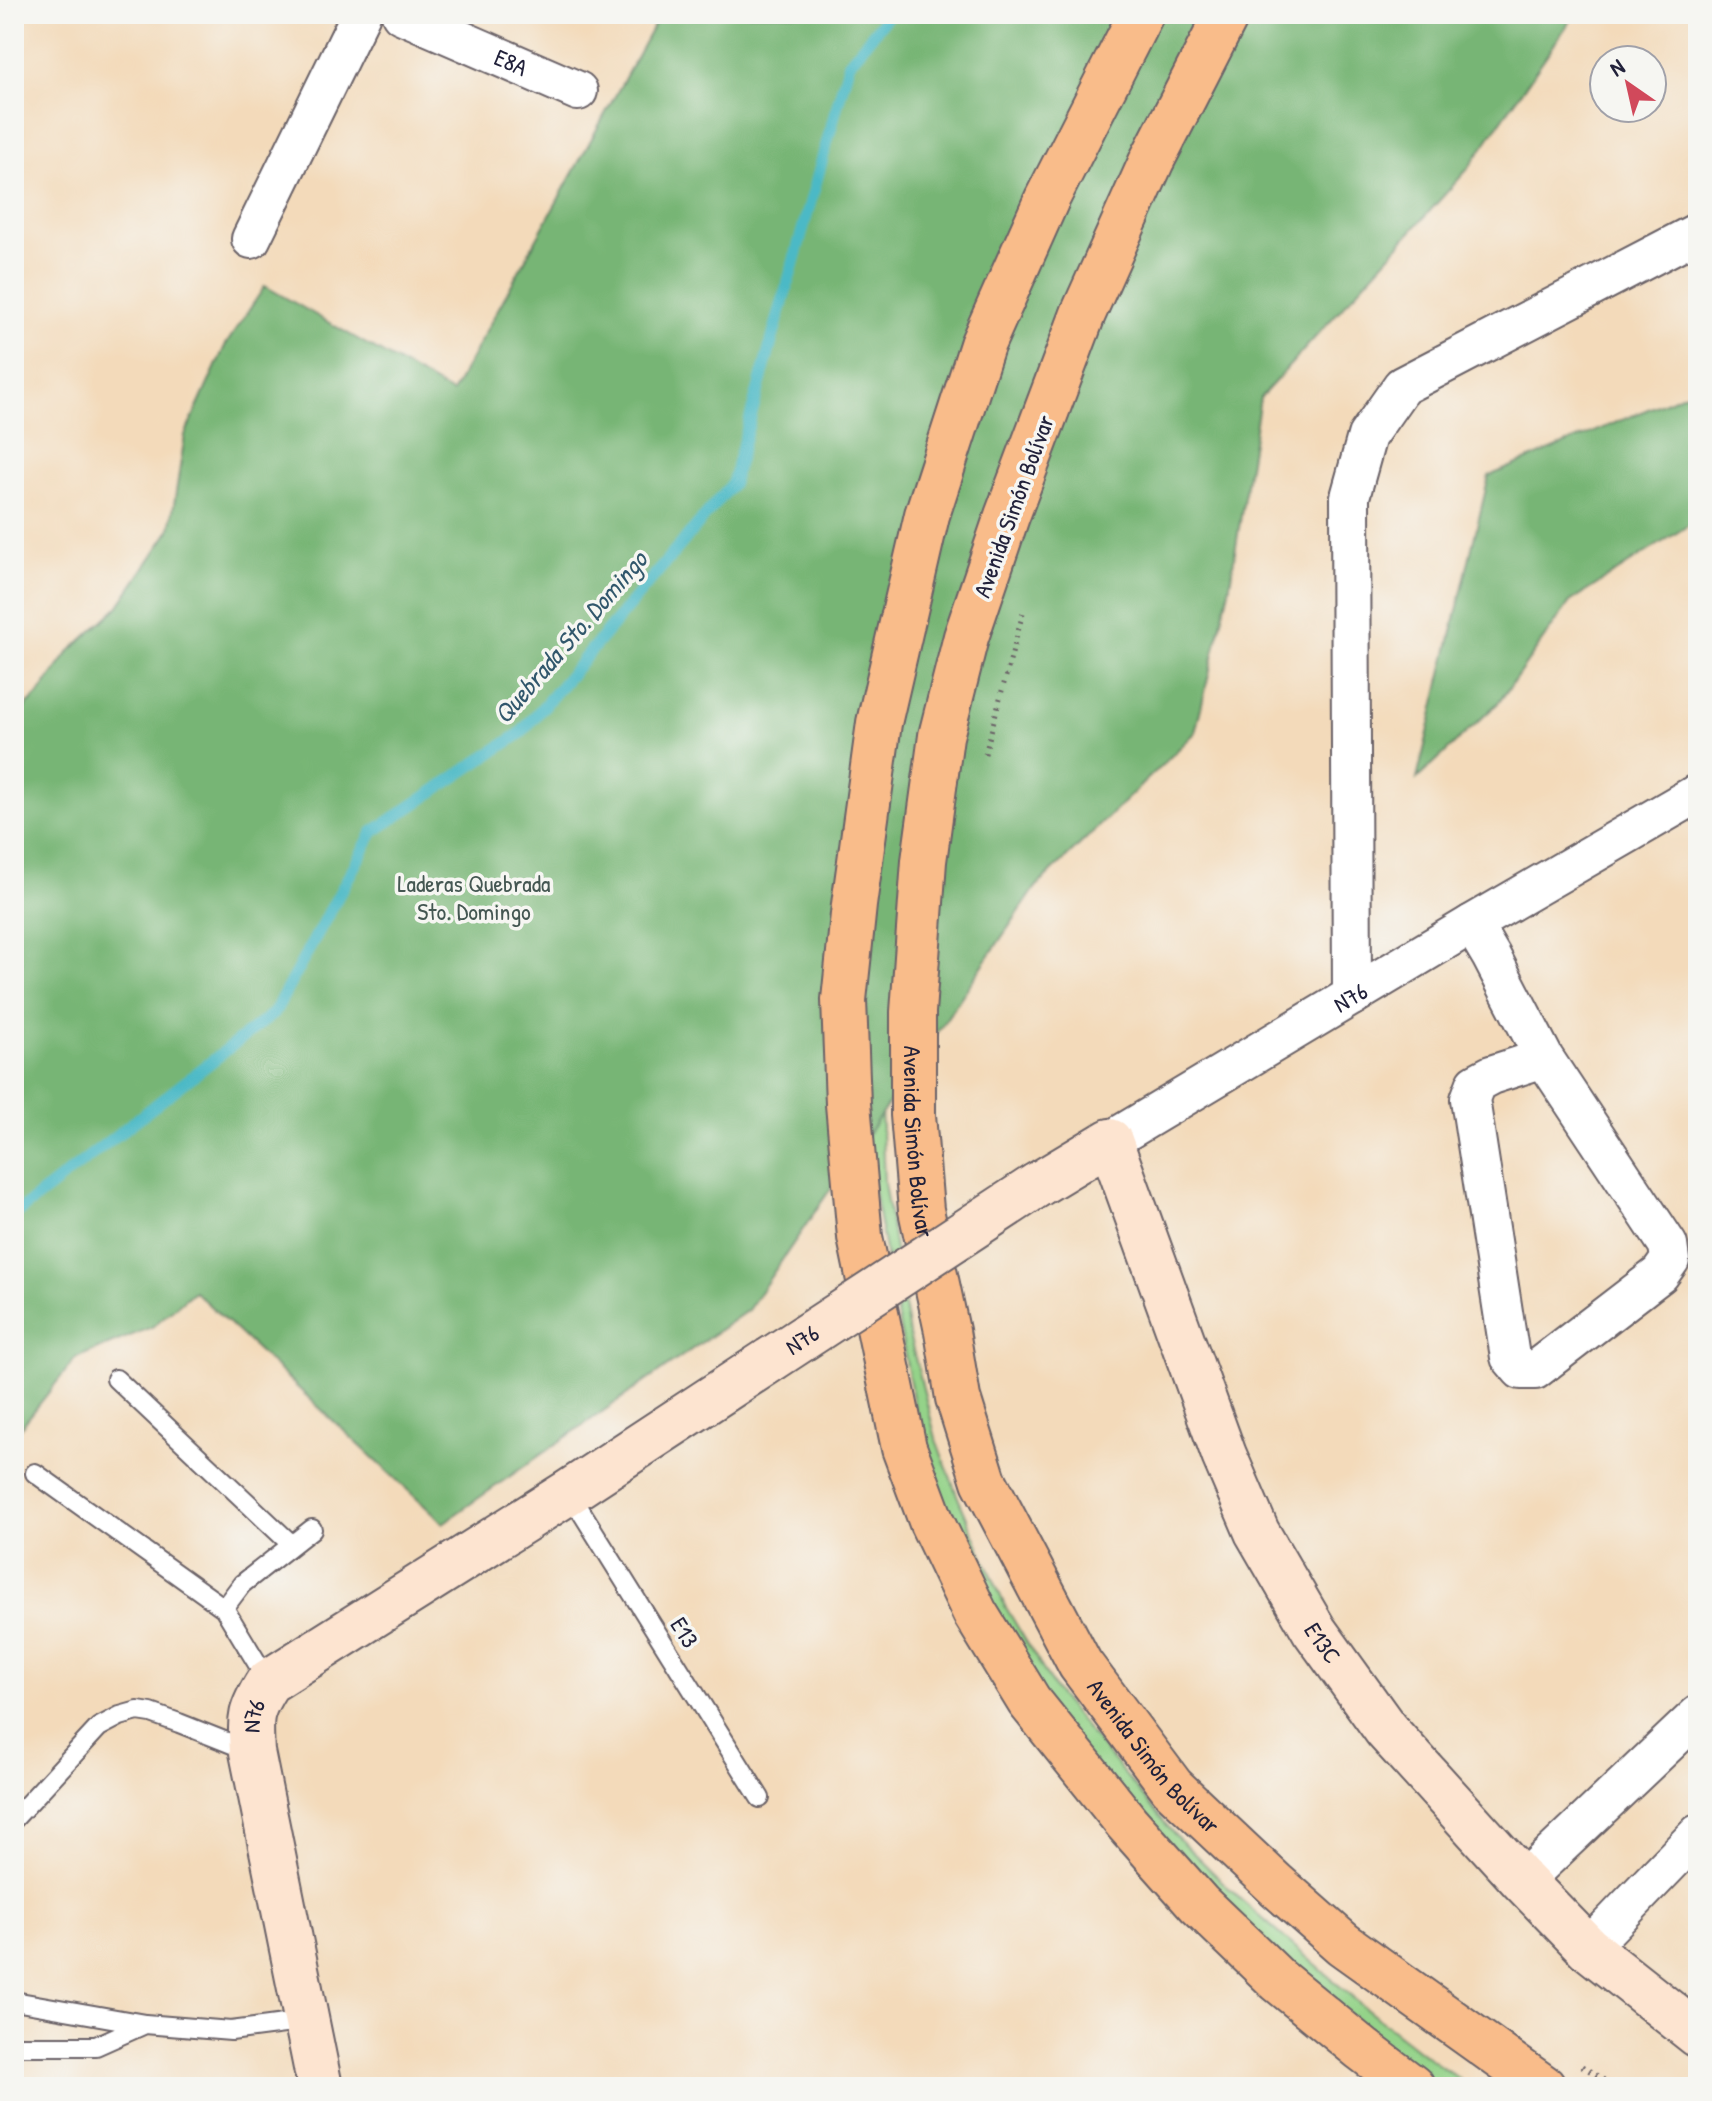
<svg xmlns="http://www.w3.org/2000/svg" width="1712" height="2101" font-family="'Patrick Hand',sans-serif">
  <rect width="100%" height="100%" fill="#f6f6f2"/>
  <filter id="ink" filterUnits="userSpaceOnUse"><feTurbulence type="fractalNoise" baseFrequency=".0125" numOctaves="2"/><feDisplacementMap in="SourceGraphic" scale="16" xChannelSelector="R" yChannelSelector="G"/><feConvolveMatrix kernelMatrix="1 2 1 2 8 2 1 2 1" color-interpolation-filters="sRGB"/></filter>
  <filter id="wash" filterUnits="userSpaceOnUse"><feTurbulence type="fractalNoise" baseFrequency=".006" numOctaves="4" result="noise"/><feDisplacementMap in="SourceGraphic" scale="32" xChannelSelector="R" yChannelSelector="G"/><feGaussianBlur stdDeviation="1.8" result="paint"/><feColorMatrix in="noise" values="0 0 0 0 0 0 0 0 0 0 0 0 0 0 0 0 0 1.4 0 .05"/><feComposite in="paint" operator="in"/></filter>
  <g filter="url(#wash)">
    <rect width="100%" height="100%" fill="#f3daba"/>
    <path fill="#94d389" stroke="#5b7a62" stroke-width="2" d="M880,1082L884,1183L909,1335L937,1442L959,1500L1005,1606L1057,1693L1174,1834L1240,1899L1367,2010L1426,2056L1471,2087H1435L1411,2069L1228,1910L1063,1734L934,1510L854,1085Z"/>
    <path fill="#77b575" stroke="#4c6c58" stroke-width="2" d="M660,14H1575L1468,169L1260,398L1229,590L1195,733L1036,887L748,1310L443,1523L194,1291L152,1327L76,1358L14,1436L16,754L14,717L38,695L69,652L118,607L170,530L185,435L225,346L265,286L452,393Z
      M1698,388V519L1570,602L1499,702L1417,779L1489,476Z"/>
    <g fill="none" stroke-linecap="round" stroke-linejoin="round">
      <path stroke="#4cb9c6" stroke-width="12" d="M14,1215L274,1013L373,832L521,733L732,484L849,63L889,14"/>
    </g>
  </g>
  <g filter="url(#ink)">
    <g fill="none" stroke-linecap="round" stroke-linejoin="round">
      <g stroke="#6b6267" stroke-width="22">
        <path id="lane" d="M116,1379L291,1544
          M35,1473L224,1608
          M569,1492L760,1798
          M268,1681L224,1608L242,1584L312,1529
          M14,1819L99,1727L120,1716L138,1711L151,1713L179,1723L252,1752
          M14,2001L145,2024L231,2031L307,2021
          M14,2046H96L143,2025"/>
      </g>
      <g stroke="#6b6267" stroke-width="42">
        <g id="street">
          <path id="s1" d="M401,14L578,91"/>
          <path d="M251,239L361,14"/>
          <path d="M1472,924L1491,956L1544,1058L1668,1245L1670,1260L1660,1274L1535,1370H1521L1510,1357L1470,1099L1476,1083L1491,1075L1544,1058"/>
          <path d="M1352,996L1350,497L1367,436L1402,386L1698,232"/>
          <path id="s2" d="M1110,1141L1472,924L1698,793"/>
          <path d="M1523,1881L1698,1715"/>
          <path d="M1588,1948L1698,1834"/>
        </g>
      </g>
      <g stroke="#6b6267" stroke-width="48">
        <g id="secondary">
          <path id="s3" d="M1037,1185L1110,1141L1224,1455L1257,1532L1314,1630L1386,1730L1523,1881L1588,1948L1698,2035"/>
          <path id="s4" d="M320,2087L252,1752C250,1717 249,1712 268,1682L569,1492L770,1360"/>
        </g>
      </g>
      <g stroke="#6b6267" stroke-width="48">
        <g id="highway">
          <path d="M1141,14L1047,199L982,345L927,515L879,723L854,905L844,1000L848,1104L860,1237L904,1448L932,1523L975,1613L1029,1701L1127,1823L1199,1904L1278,1980L1362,2049L1412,2087"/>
          <path id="s5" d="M1227,14L1152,160L1083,314L1007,516L966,637L941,736L924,861L913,1012V1115L921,1210L947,1331L958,1398L984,1481L1080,1664L1172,1787L1275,1884L1343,1944L1543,2087"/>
        </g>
      </g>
      <path stroke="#6b6267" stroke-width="5" stroke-dasharray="2 6" stroke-linecap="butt" d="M985,754L1023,613
        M1582,2066L1615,2087"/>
      <use href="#lane" stroke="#fff" stroke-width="18"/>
      <use href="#street" stroke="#fff" stroke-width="38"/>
      <use href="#secondary" stroke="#fde4d0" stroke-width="44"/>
      <use href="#highway" stroke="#f9bc8a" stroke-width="44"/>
      <g stroke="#6b6267" stroke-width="48" stroke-linecap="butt">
        <g id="secondary-bridge">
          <path id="s6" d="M770,1360L1037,1185"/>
        </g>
      </g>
      <use href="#secondary-bridge" stroke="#fde4d0" stroke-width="44"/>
    </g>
  </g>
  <g text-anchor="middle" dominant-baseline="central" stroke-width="7" stroke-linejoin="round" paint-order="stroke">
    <g font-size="24" fill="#22223b" stroke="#f6f6f2">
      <text stroke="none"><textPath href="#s1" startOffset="120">E8A</textPath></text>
      <text transform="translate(1013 506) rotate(-70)">Avenida Simón Bolívar</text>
      <text stroke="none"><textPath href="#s2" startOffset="280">N76</textPath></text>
      <text stroke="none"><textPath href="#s5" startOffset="1186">Avenida Simón Bolívar</textPath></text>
      <text stroke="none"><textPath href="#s6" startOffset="38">N76</textPath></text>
      <text transform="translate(685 1632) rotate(58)">E13</text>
      <text stroke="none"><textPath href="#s3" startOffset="632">E13C</textPath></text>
      <text stroke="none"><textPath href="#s4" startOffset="378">N76</textPath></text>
      <text stroke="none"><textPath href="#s5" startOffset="1858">Avenida Simón Bolívar</textPath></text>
    </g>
    <g font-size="24" fill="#445752" stroke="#f6f6f2">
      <text x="474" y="883">Laderas Quebrada<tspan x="474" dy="28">Sto. Domingo</tspan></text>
    </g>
    <g font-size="26" font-style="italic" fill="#31576c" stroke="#f6f6f2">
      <text transform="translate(570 637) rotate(-49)">Quebrada Sto. Domingo</text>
    </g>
  </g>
  <rect width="1712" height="2101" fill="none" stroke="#f6f6f2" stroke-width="48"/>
  <g transform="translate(1628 84) rotate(326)"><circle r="38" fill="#f6f6f2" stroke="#a1a1a9" stroke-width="2"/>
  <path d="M0-6L14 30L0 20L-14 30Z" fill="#d1495b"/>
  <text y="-12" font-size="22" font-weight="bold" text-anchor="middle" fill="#22223b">N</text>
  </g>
</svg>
